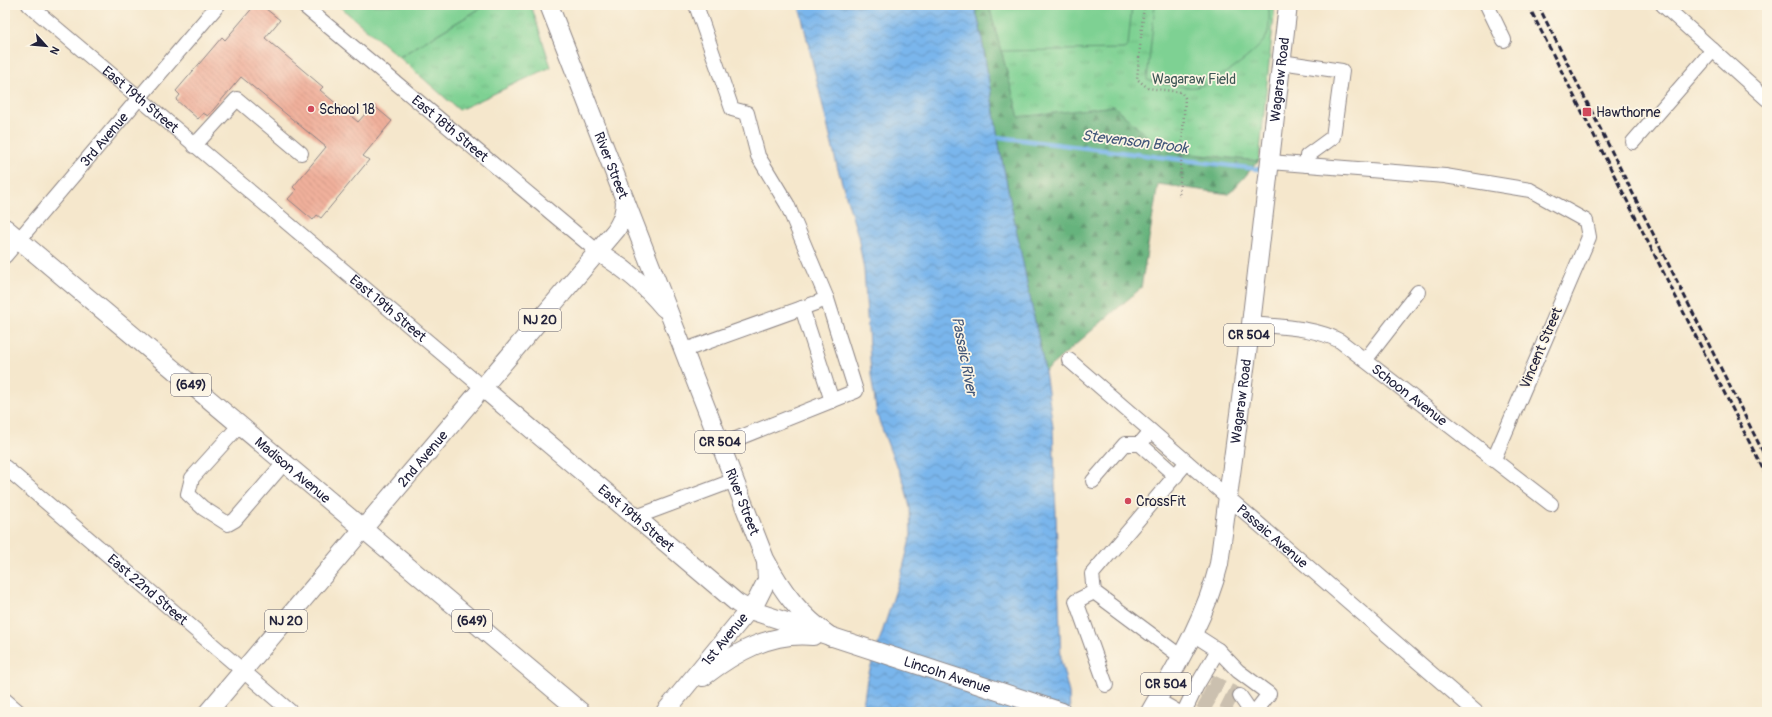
<svg xmlns="http://www.w3.org/2000/svg" width="1772" height="717" font-family="Pangolin,sans-serif">
  <defs>
    <pattern id="forest-firs" width="22" height="20" patternUnits="userSpaceOnUse"><rect width="22" height="20" fill="#66b37d"/><path d="M5 1l3.5 6h-7zM16 11l3.5 6h-7z" fill="#549168"/></pattern>
    <pattern id="park-tufts" width="24" height="20" patternUnits="userSpaceOnUse"><rect width="24" height="20" fill="#7ed193"/><path d="M3 7l-1-3M5 7V3M7 7l1-3M15 17l-1-3M17 17v-4M19 17l1-3" fill="none" stroke="#6db380"/></pattern>
    <pattern id="water-waves" width="16" height="10" patternUnits="userSpaceOnUse"><rect width="16" height="10" fill="#7ab6ec"/><path d="M0 5q4-4 8 0t8 0" fill="none" stroke="#6494c0"/></pattern>
    <pattern id="building-back-hatch" width="6" height="6" patternUnits="userSpaceOnUse"><rect width="6" height="6" fill="#f0b09b"/><path d="M-1 5l2 2M0 0l6 6M5-1l2 2" fill="none" stroke="#ce9786"/></pattern>
  </defs>
  <rect width="100%" height="100%" fill="#fcf5e5"/>
  <filter id="ink" filterUnits="userSpaceOnUse"><feTurbulence type="fractalNoise" baseFrequency=".025" numOctaves="2"/><feDisplacementMap in="SourceGraphic" scale="8" xChannelSelector="R" yChannelSelector="G"/><feConvolveMatrix kernelMatrix="1 2 1 2 8 2 1 2 1" color-interpolation-filters="sRGB"/></filter>
  <filter id="wash" filterUnits="userSpaceOnUse"><feTurbulence type="fractalNoise" baseFrequency=".012" numOctaves="4" result="noise"/><feDisplacementMap in="SourceGraphic" scale="16" xChannelSelector="R" yChannelSelector="G"/><feGaussianBlur stdDeviation="0.9" result="paint"/><feColorMatrix in="noise" values="0 0 0 0 0 0 0 0 0 0 0 0 0 0 0 0 0 1.4 0 .05"/><feComposite in="paint" operator="in"/></filter>
  <g filter="url(#wash)">
    <rect width="100%" height="100%" fill="#f5e7cc"/>
    <path fill="url(#forest-firs)" stroke="#446a5c" d="M974,5H989L1019,116L1114,106L1163,151L1259,161L1229,194L1158,184L1141,288L1045,371L1000,150L980,27Z"/>
    <path fill="url(#park-tufts)" stroke="#507a67" d="M486,5H531L551,67L459,110L399,57Z
      M989,5H1275L1259,161L1163,151L1114,106L1019,117Z"/>
    <path fill="#7ed193" stroke="#507a67" d="M338,5H486L399,57Z
      M989,5H1132L1128,46L1124,49L1001,51Z
      M1155,5H1269C1269,13 1270,27 1267,35C1259,53 1214,83 1196,87C1187,89 1156,83 1147,80Z"/>
    <path fill="url(#water-waves)" stroke="#4e6c94" d="M799,5H974L980,27L1000,150L1045,371L1053,427L1061,661L1069,693L1070,712H862L867,679L903,568L911,535L910,508L904,482L891,453L877,415L871,375L864,270L858,236L837,166Z"/>
    <g fill="none" stroke-linecap="round" stroke-linejoin="round">
      <path stroke="#7ab6ec" stroke-width="4.5" d="M998,137L1265,170"/>
    </g>
    <g id="blocks">
      <path fill="url(#building-back-hatch)" d="M255,5H261L280,20L265,38L323,87L320,90L358,122L373,105L392,121L363,156L369,160L321,218L317,215L313,220L288,199L296,190L293,187L326,147L241,77L208,116L203,113L198,119L176,100L180,95L176,91L222,37L225,40Z"/>
    </g>
  </g>
  <g filter="url(#ink)">
    <use href="#blocks" fill-opacity="0" stroke="#8c8484" stroke-width="1"/>
    <g fill="none" stroke-linecap="round" stroke-linejoin="round">
      <path stroke="#cbc0af" stroke-width="14" stroke-dasharray="14 7" stroke-linecap="butt" d="M1210,681L1240,696
        M1204,691L1234,706
        M1200,701L1219,712"/>
      <g stroke="#8c8484" stroke-width="16">
        <g id="minor">
          <path id="s1" d="M29,5L483,388"/>
          <path id="s2" d="M303,5L598,252"/>
          <path d="M1487,5L1504,40"/>
          <path d="M1663,5L1767,99"/>
          <path d="M1281,62L1342,71L1333,137L1307,156V165"/>
          <path d="M1633,142L1713,50"/>
          <path d="M194,146L237,99L301,153"/>
          <path d="M1270,162L1445,176L1530,190L1586,221L1589,237L1494,459"/>
          <path id="s3" d="M5,256L218,5"/>
          <path d="M802,308L832,401"/>
          <path id="s4" d="M1251,324C1280,327 1314,327 1340,341L1551,504"/>
          <path d="M685,350L827,299L787,204L758,156L747,113L732,109L696,5"/>
          <path d="M1366,359L1418,292"/>
          <path id="s5" d="M1069,360L1476,712"/>
          <path d="M239,426L192,478L188,494L203,508L228,524L235,520L284,463"/>
          <path d="M1151,431L1140,444L1176,476"/>
          <path d="M721,445L856,391L827,299"/>
          <path id="s6" d="M5,467L291,712"/>
          <path d="M1093,481L1125,444H1140"/>
          <path d="M636,517L735,480"/>
          <path d="M1094,592L1076,601L1106,685"/>
          <path d="M1193,634L1218,650L1238,671L1269,694L1255,712"/>
          <path d="M1180,656L1094,592L1092,574L1187,462"/>
          <path d="M1240,696L1251,712"/>
          <path d="M5,700L19,712"/>
          <path d="M1157,700L1178,712"/>
          <path d="M1184,712L1196,687L1218,650"/>
        </g>
      </g>
      <g stroke="#8c8484" stroke-width="20">
        <g id="major">
          <path id="s7" d="M549,5L765,559C783,593 800,615 831,637"/>
          <path id="s8" d="M5,228L581,712"/>
          <path d="M598,252C623,267 645,285 664,308"/>
          <path id="s9" d="M483,388L737,603L750,610L1062,712"/>
          <path d="M703,677C736,652 770,632 813,636"/>
          <path id="s10" d="M208,712L616,230C622,220 625,213 625,200"/>
          <path id="s11" d="M665,712L757,600L767,580L766,562"/>
          <path id="s12" d="M1150,712C1177,665 1206,617 1219,564L1251,324L1288,5"/>
        </g>
      </g>
      <path stroke="#8c8484" stroke-width="2.5" stroke-dasharray="1 3" stroke-linecap="butt" d="M1144,5L1137,79L1148,88L1181,92L1185,98L1179,197"/>
      <use href="#minor" stroke="#fff" stroke-width="14"/>
      <use href="#major" stroke="#fff" stroke-width="18"/>
      <path stroke="#22223b" stroke-width="3" stroke-dasharray="6 3" stroke-linecap="butt" d="M1528,5L1767,477
        M1538,5L1767,460"/>
    </g>
  </g>
  <g fill="#d1495b" stroke="#fcf5e5" stroke-width="1.5">
    <circle cx="311" cy="109" r="4"/>
    <rect x="1582" y="107" width="10" height="10" rx="2"/>
    <circle cx="1128" cy="501" r="4"/>
  </g>
  <g text-anchor="middle" dominant-baseline="central" stroke-width="3.5" stroke-linejoin="round" paint-order="stroke">
    <g fill="#fcf5e5" stroke="#63616e" stroke-width="1">
      <rect x="519" y="309" width="42" height="22" rx="3"/>
      <rect x="1224" y="324" width="50" height="22" rx="3"/>
      <rect x="171" y="374" width="40" height="22" rx="3"/>
      <rect x="695" y="431" width="50" height="22" rx="3"/>
      <rect x="265" y="610" width="42" height="22" rx="3"/>
      <rect x="452" y="610" width="40" height="22" rx="3"/>
      <rect x="1141" y="673" width="50" height="22" rx="3"/>
    </g>
    <g font-size="13" font-weight="bold" fill="#22223b">
      <text x="540" y="320">NJ 20</text>
      <text x="1249" y="335">CR 504</text>
      <text x="191" y="385">(649)</text>
      <text x="720" y="442">CR 504</text>
      <text x="286" y="621">NJ 20</text>
      <text x="472" y="621">(649)</text>
      <text x="1166" y="684">CR 504</text>
    </g>
    <g font-size="14" fill="#3e5755" stroke="#fcf5e5">
      <text x="1194" y="79">Wagaraw Field</text>
    </g>
    <g font-size="14" fill="#22223b" stroke="#fcf5e5">
      <text stroke="none"><textPath href="#s12" startOffset="652">Wagaraw Road</textPath></text>
      <text stroke="none"><textPath href="#s1" startOffset="146">East 19th Street</textPath></text>
      <text stroke="none"><textPath href="#s2" startOffset="192">East 18th Street</textPath></text>
      <text stroke="none"><textPath href="#s3" startOffset="153">3rd Avenue</textPath></text>
      <text stroke="none"><textPath href="#s7" startOffset="172">River Street</textPath></text>
      <text stroke="none"><textPath href="#s1" startOffset="470">East 19th Street</textPath></text>
      <text transform="translate(1541 348) rotate(-67)">Vincent Street</text>
      <text stroke="none"><textPath href="#s4" startOffset="179">Schoon Avenue</textPath></text>
      <text stroke="none"><textPath href="#s12" startOffset="328">Wagaraw Road</textPath></text>
      <text stroke="none"><textPath href="#s10" startOffset="332">2nd Avenue</textPath></text>
      <text stroke="none"><textPath href="#s8" startOffset="376">Madison Avenue</textPath></text>
      <text stroke="none"><textPath href="#s7" startOffset="533">River Street</textPath></text>
      <text stroke="none"><textPath href="#s9" startOffset="201">East 19th Street</textPath></text>
      <text stroke="none"><textPath href="#s5" startOffset="269">Passaic Avenue</textPath></text>
      <text stroke="none"><textPath href="#s6" startOffset="188">East 22nd Street</textPath></text>
      <text stroke="none"><textPath href="#s11" startOffset="94">1st Avenue</textPath></text>
      <text stroke="none"><textPath href="#s9" startOffset="555">Lincoln Avenue</textPath></text>
    </g>
    <g font-size="14" fill="#22223b" stroke="#fcf5e5" text-anchor="start">
      <text x="319" y="109">School 18</text>
      <text x="1596" y="112">Hawthorne</text>
      <text x="1136" y="501">CrossFit</text>
    </g>
    <g font-size="15" font-style="italic" fill="#415679" stroke="#fcf5e5">
      <text transform="translate(1135 142) rotate(7)">Stevenson Brook</text>
      <text transform="translate(964 356) rotate(79)">Passaic River</text>
    </g>
  </g>
  <rect width="1772" height="717" fill="none" stroke="#fcf5e5" stroke-width="20"/>
  <g transform="translate(46 46) rotate(117)" stroke="#fcf5e5" stroke-width="3" paint-order="stroke">
  <path d="M0-3L7 15L0 10L-7 15Z" fill="#22223b"/>
  <text y="-6" font-size="11" font-weight="bold" text-anchor="middle" fill="#22223b">N</text>
  </g>
</svg>
